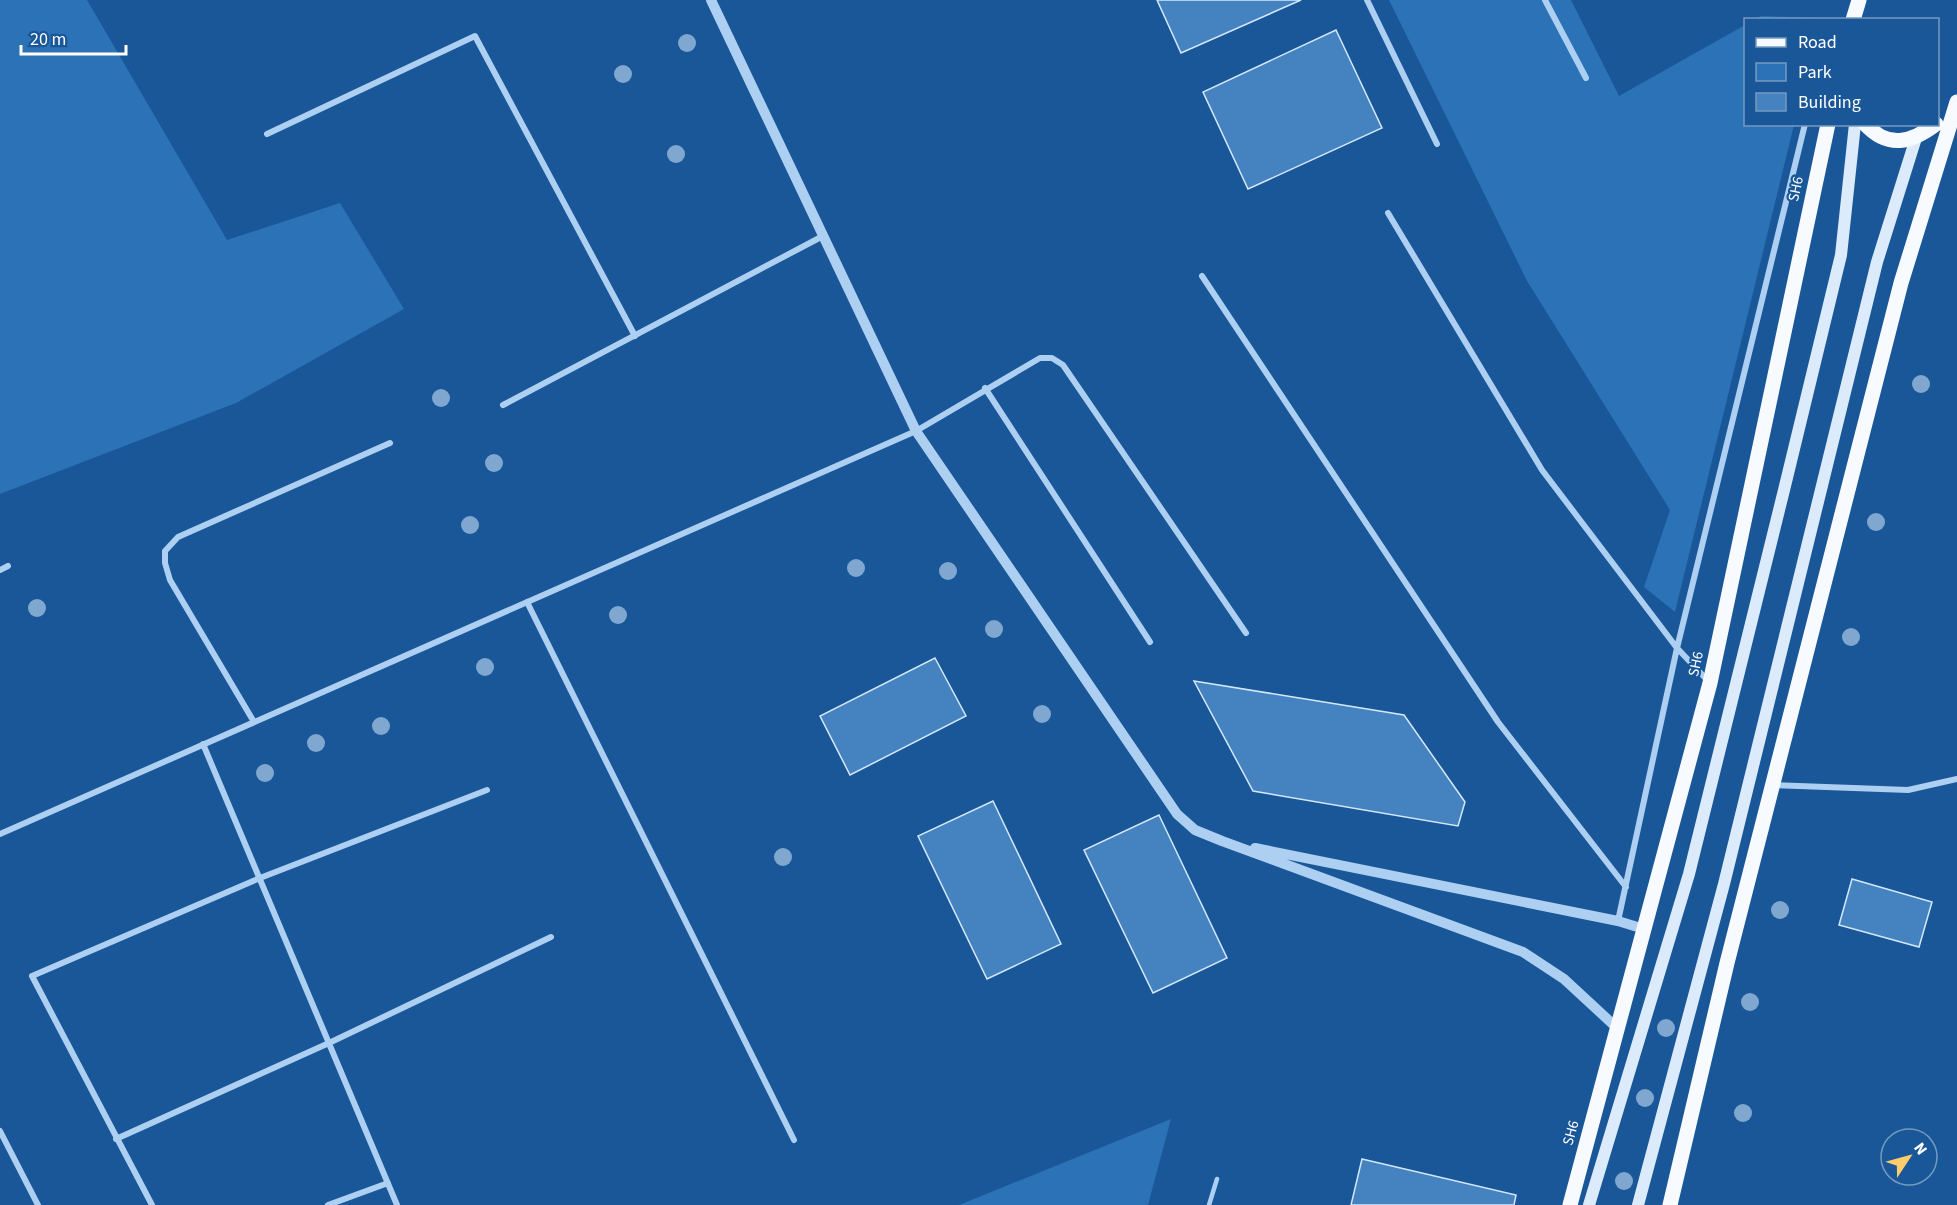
<svg xmlns="http://www.w3.org/2000/svg" width="1957" height="1205" font-family="'Source Sans 3',sans-serif">
  <rect width="100%" height="100%" fill="#195798"/>
  <path fill="#2c72b6" d="M0,0H87L227,240L340,203L404,309L236,403L0,494Z
    M1389,0H1571L1619,96L1745,25L1746,124L1794,125L1675,612L1644,587L1670,510L1527,281Z
    M1761,16L1820,18L1755,19Z
    M1171,1119L1148,1205H959Z"/>
  <path fill="#4582c0" stroke="#d4e8fc" stroke-width="1.5" d="M1157,0H1301L1181,53Z
    M1336,30L1382,128L1248,189L1203,92Z
    M935,658L966,716L850,775L820,716Z
    M1194,681L1404,715L1465,802L1458,826L1253,791Z
    M993,801L1061,944L987,979L918,836Z
    M1159,815L1227,958L1153,993L1084,850Z
    M1852,879L1932,902L1919,947L1839,925Z
    M1362,1159L1516,1195L1514,1205H1351Z"/>
  <g fill="none" stroke-linecap="round" stroke-linejoin="round">
    <path stroke="#adcff1" stroke-width="4.5" d="M1209,1205L1217,1179"/>
    <path stroke="#adcff1" stroke-width="6" d="M1367,0L1437,144
      M1545,0L1586,78
      M267,134L475,36L635,336
      M1388,213L1542,470L1677,648L1709,682
      M1202,276L1498,722L1626,887
      M985,388L1150,642
      M503,405L823,236
      M0,570L8,566
      M527,602L794,1140
      M254,722L170,580L165,563V551L178,537L390,443
      M203,744L397,1205
      M1773,785L1908,790L1957,779
      M0,834L916,431L1040,358H1052L1063,365L1246,633
      M1618,921L1677,648L1805,124
      M0,1131L38,1205
      M116,1139L329,1043L551,937
      M152,1205L32,976L260,878L487,790
      M328,1205L388,1183"/>
    <path stroke="#adcff1" stroke-width="10" d="M711,0L916,431L1177,814L1195,830L1222,841L1523,952L1564,979L1617,1028
      M1255,848L1618,921L1644,929"/>
    <path stroke="#dbebfc" stroke-width="12" d="M1589,1205L1689,874L1785,486L1841,255L1855,124
      M1638,1205L1724,884L1877,262L1916,138"/>
    <path stroke="#f7faff" stroke-width="15" d="M1853,20L1859,0
      M1865,124C1888,149 1911,143 1936,124
      M1570,1205L1710,683L1828,124
      M1670,1205L1727,963L1901,283L1957,102"/>
  </g>
  <g fill="#80a7cf">
    <circle cx="687" cy="43" r="9"/>
    <circle cx="623" cy="74" r="9"/>
    <circle cx="676" cy="154" r="9"/>
    <circle cx="1921" cy="384" r="9"/>
    <circle cx="441" cy="398" r="9"/>
    <circle cx="494" cy="463" r="9"/>
    <circle cx="1876" cy="522" r="9"/>
    <circle cx="470" cy="525" r="9"/>
    <circle cx="856" cy="568" r="9"/>
    <circle cx="948" cy="571" r="9"/>
    <circle cx="37" cy="608" r="9"/>
    <circle cx="618" cy="615" r="9"/>
    <circle cx="994" cy="629" r="9"/>
    <circle cx="1851" cy="637" r="9"/>
    <circle cx="485" cy="667" r="9"/>
    <circle cx="1042" cy="714" r="9"/>
    <circle cx="381" cy="726" r="9"/>
    <circle cx="316" cy="743" r="9"/>
    <circle cx="265" cy="773" r="9"/>
    <circle cx="783" cy="857" r="9"/>
    <circle cx="1780" cy="910" r="9"/>
    <circle cx="1750" cy="1002" r="9"/>
    <circle cx="1666" cy="1028" r="9"/>
    <circle cx="1645" cy="1098" r="9"/>
    <circle cx="1743" cy="1113" r="9"/>
    <circle cx="1624" cy="1181" r="9"/>
  </g>
  <g text-anchor="middle" dominant-baseline="central" stroke-width="4.5" stroke-linejoin="round" paint-order="stroke">
    <g font-size="15" fill="#fff" stroke="#195798">
      <text transform="translate(1796 189) rotate(-78)">SH6</text>
      <text transform="translate(1696 664) rotate(-78)">SH6</text>
      <text transform="translate(1571 1133) rotate(-75)">SH6</text>
    </g>
  </g>
  <rect x="1744" y="18" width="195" height="108" fill="#195798" stroke="#759ac1" stroke-width="1.5"/>
  <rect x="1756" y="38" width="30" height="9" fill="#f7faff" stroke="#759ac1" stroke-width="1.5"/>
  <text x="1798" y="48" font-size="18" fill="#ffffff">Road</text>
  <rect x="1756" y="63" width="30" height="18" fill="#2c72b6" stroke="#759ac1" stroke-width="1.5"/>
  <text x="1798" y="78" font-size="18" fill="#ffffff">Park</text>
  <rect x="1756" y="93" width="30" height="18" fill="#4582c0" stroke="#759ac1" stroke-width="1.5"/>
  <text x="1798" y="108" font-size="18" fill="#ffffff">Building</text>
  <g transform="translate(1909 1157) rotate(54)"><circle r="28" fill="#195798" stroke="#759ac1" stroke-width="1.5"/>
  <path d="M0-4.5L10 22L0 15L-10 22Z" fill="#ffcd6d"/>
  <text y="-9" font-size="16" font-weight="bold" text-anchor="middle" fill="#ffffff">N</text>
  </g>
  <path d="M21 45v9h105v-9" fill="none" stroke="#ffffff" stroke-width="3"/>
  <text x="30" y="45" font-size="18" fill="#ffffff" stroke="#195798" stroke-width="4.5" paint-order="stroke">20 m</text>
</svg>
